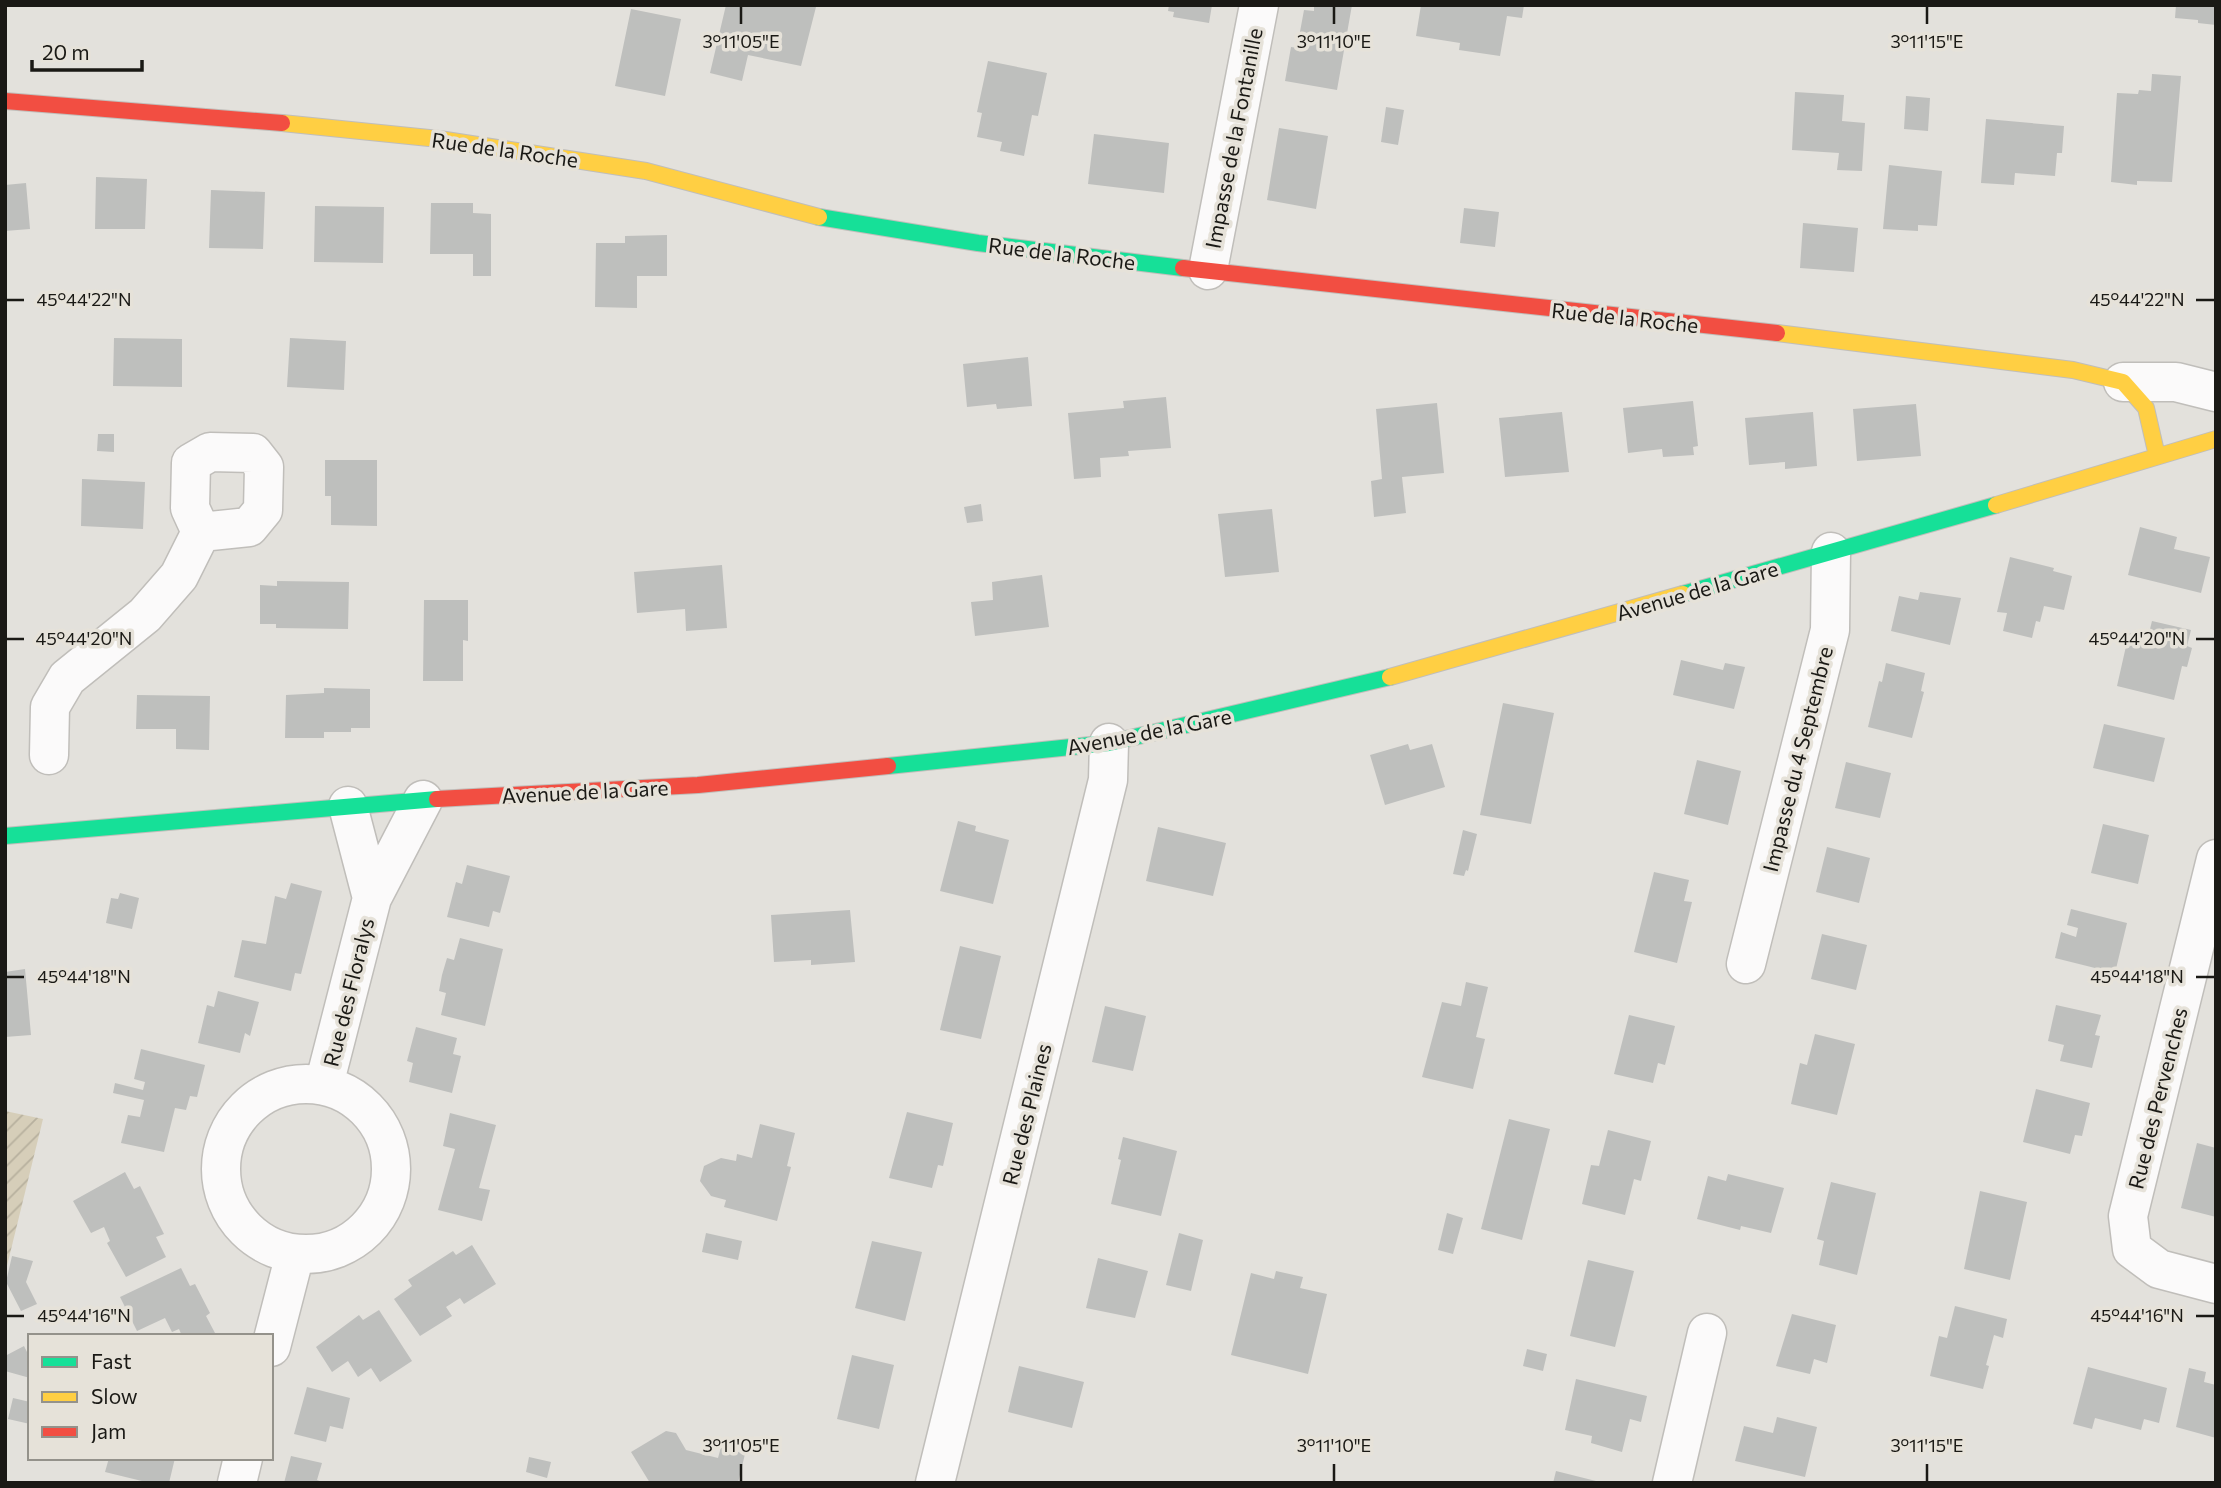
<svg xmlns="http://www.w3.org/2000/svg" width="2221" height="1488" font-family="Commissioner,sans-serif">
  <defs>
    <pattern id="garden-furrows" width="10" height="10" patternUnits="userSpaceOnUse" patternTransform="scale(1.75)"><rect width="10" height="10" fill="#d6ceb9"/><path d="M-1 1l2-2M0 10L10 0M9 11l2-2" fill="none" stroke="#b7b09e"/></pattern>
  </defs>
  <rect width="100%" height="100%" fill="#e3e1dc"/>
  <path fill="url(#garden-furrows)" d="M5,1111L43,1119L5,1274Z"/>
  <path fill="#bebfbd" d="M726,5L816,7L801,66L748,55L742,81L710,73Z
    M1169,5H1212L1209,23L1173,17L1174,12L1168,11Z
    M1314,5H1352L1337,90L1285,81L1291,47L1297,48L1304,10L1314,11Z
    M1421,5H1524L1522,18L1507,16L1500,56L1459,50L1460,43L1416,36Z
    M2176,5H2216V25L2198,23V20L2175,18Z
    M631,9L681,19L665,96L615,86Z
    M988,61L1047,73L1038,116L1032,115L1024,156L1000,151L1002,142L977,137L982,113L977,112Z
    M2152,74L2181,76L2172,182L2137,181V185L2111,182L2117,93L2138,94L2139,90L2151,91Z
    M1795,92L1844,95L1842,121L1865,123L1862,171L1837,170L1839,153L1792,150Z
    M1906,96L1930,98L1928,131L1904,129Z
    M1386,107L1404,110L1398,145L1381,142Z
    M1986,119L2064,126L2062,153H2057L2055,176L2015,173L2014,185L1981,183Z
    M1279,128L1328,136L1316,209L1267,200Z
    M1094,134L1169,143L1164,193L1088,184Z
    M1889,165L1942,171L1937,226L1918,225V231L1883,229Z
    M96,177L147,179L145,229H95Z
    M26,183L30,229L5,231V185Z
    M211,190L265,192L263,249L209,248Z
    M431,203H473V213L491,214V276H473V254H430Z
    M315,206L384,207L383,263L314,262Z
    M1464,208L1499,212L1495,247L1460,243Z
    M1803,223L1858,228L1854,272L1800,268Z
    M667,235V276H637V308L595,307L596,243H625V236Z
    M114,338L182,339V387L113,386Z
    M290,338L346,341L344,390L287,387Z
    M1028,357L1032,406L997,409L996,404L967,407L963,364Z
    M1166,397L1171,448L1128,451L1129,456L1100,458L1101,477L1074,479L1068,413L1124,408L1123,401Z
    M1693,401L1698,446L1693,447L1694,455L1663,457L1662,449L1628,453L1623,408Z
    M1437,403L1444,473L1402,477L1406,513L1374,517L1371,481L1382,479L1376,409Z
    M1916,404L1921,456L1857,461L1853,409Z
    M1562,412L1569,472L1505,477L1499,418Z
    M1813,412L1817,466L1785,469V462L1749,465L1745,418Z
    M98,434H114V452L97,451Z
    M325,460H377V526L331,525V496H325Z
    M82,479L145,482L143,529L81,526Z
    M981,504L983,521L967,523L964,507Z
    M1272,509L1279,572L1225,577L1218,514Z
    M2140,527L2177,537L2174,549L2210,557L2201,593L2128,575Z
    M2010,557L2054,568L2053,571L2072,576L2064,610L2044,606L2040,622L2036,621L2032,638L2003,631L2007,613L1997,612Z
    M722,565L727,628L686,631L685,609L637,613L634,572Z
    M1042,575L1049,627L975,636L971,602L993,600L992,582Z
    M277,581L349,582L348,629L276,628V624H260V585L277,586Z
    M1920,592L1961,598L1950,645L1891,631L1899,596L1918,600Z
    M424,600H468V641L463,640V681H423Z
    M2152,621L2191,630L2187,646L2192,648L2187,667L2182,666L2174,700L2117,686L2129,633L2148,637Z
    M1681,660L1723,670L1725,663L1745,667L1734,709L1673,695Z
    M1886,663L1925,673L1921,691L1924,692L1912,738L1868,727L1879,681L1882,682Z
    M324,688L370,689V728H351V732H324V738H285L286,695L324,693Z
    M137,695L210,696L209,750L176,749V729H136Z
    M1503,703L1554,713L1531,824L1480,815Z
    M2104,724L2165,738L2154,782L2093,768Z
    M1408,744L1410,750L1432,744L1445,787L1385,805L1370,755Z
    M1697,760L1741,771L1728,825L1684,814Z
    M1846,762L1891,773L1880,818L1835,808Z
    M958,821L976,826L975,831L1009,840L993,904L940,891Z
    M2103,824L2149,835L2138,884L2091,873Z
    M1158,827L1226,843L1213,896L1146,881Z
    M1463,830L1477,834L1468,871L1466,870L1464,876L1453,874Z
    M1827,847L1870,858L1859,903L1816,892Z
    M467,865L510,876L500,913L493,911L489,927L447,917L456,882L462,884Z
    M1654,872L1689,880L1684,901L1692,902L1677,963L1634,952Z
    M291,883L322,891L301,974L295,973L291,991L234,977L242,940L266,944L275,896L286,899Z
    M120,893L139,898L132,929L106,923L111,898L118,899Z
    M2071,909L2127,923L2115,973L2055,958L2061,932L2076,937L2078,928L2067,925Z
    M850,910L855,962L811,965V960L774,962L771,915Z
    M1822,934L1867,945L1856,990L1811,979Z
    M460,938L503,949L485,1026L441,1015L446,993L439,991L442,975L447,958L454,960Z
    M960,946L1001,956L981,1039L940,1030Z
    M25,969L31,1035L5,1037V972Z
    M1466,982L1488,987L1476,1037L1485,1039L1473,1089L1422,1077L1442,1002L1461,1006Z
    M218,991L259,1002L250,1036L245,1033L240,1053L198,1043L207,1005L214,1007Z
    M2056,1005L2101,1015L2095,1035L2100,1036L2092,1068L2060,1061L2064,1045L2048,1041Z
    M1105,1006L1146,1016L1133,1071L1092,1062Z
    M1629,1015L1675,1026L1665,1065L1658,1063L1653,1083L1614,1074Z
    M416,1027L457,1038L453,1054L461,1056L452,1093L409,1082L413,1063L407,1061Z
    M1815,1034L1855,1044L1837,1115L1791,1104L1800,1063L1807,1065Z
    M141,1049L205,1065L197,1097L190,1096L186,1110L175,1108L164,1152L121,1143L128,1115L140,1117L144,1100L113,1093L115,1083L143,1090L145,1082L134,1079Z
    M2036,1089L2090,1103L2082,1136L2075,1135L2070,1154L2023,1142Z
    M907,1112L953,1123L943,1166L938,1165L932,1188L889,1178Z
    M450,1113L496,1125L479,1188L490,1190L482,1221L438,1210L455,1149L443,1146Z
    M1509,1119L1550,1129L1522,1240L1481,1229Z
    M760,1124L795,1133L787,1166L791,1167L777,1221L724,1207L726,1200L711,1196L700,1181L704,1166L721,1158L736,1161L737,1154L752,1158Z
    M1608,1130L1651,1141L1641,1181L1634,1179L1625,1215L1582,1204L1591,1165L1599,1166Z
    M1123,1137L1177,1151L1161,1216L1111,1204L1121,1160L1118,1159Z
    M2197,1143L2216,1148V1217L2181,1208Z
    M125,1172L134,1189L140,1186L164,1234L156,1237L166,1257L126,1277L107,1243L110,1241L104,1227L91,1233L73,1201Z
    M1728,1174L1784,1188L1771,1233L1741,1226L1740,1230L1697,1219L1708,1176L1726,1181Z
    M1831,1182L1876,1193L1857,1275L1819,1265L1824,1241L1817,1239Z
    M1980,1191L2027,1202L2010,1280L1964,1269Z
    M1447,1213L1463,1218L1453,1254L1438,1250Z
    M706,1233L742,1241L738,1260L702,1252Z
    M1179,1233L1203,1240L1191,1291L1166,1285Z
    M872,1241L922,1252L905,1321L855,1308Z
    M472,1245L496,1284L464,1304L460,1298L446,1307L452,1316L420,1336L394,1299L412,1286L408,1280L453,1251L456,1255Z
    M12,1256L33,1261L26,1282L37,1304L21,1311L6,1282Z
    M1098,1258L1148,1271L1135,1318L1086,1308Z
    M1588,1260L1634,1271L1615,1347L1570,1336Z
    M181,1268L190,1286L195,1284L210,1313L206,1316L215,1333L208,1336H182L179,1329L172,1332L165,1318L137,1331L120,1297Z
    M1276,1271L1303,1277L1300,1288L1327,1294L1308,1374L1231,1355L1251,1273L1274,1279Z
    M1955,1306L2007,1319L2003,1338L1994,1335L1986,1365L1989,1366L1983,1389L1930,1376L1939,1336L1947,1338Z
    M379,1310L412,1361L380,1382L371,1368L358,1377L348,1361L332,1372L316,1347L359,1315L363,1320Z
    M1792,1314L1836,1325L1827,1363L1814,1359L1810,1374L1776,1366Z
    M24,1346L30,1358V1378L5,1371V1356Z
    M1527,1349L1547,1354L1543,1371L1523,1366Z
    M852,1355L894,1365L879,1429L837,1419Z
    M1019,1366L1084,1382L1072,1428L1008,1412Z
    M2088,1367L2167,1388L2159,1423L2144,1419L2141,1430L2095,1418L2092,1429L2073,1424Z
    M2189,1368L2206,1372L2204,1382L2216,1385V1438L2176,1427Z
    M1576,1379L1647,1396L1641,1422L1630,1419L1622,1452L1591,1443L1592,1436L1565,1430Z
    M307,1387L350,1398L343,1429L330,1426L326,1442L294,1434Z
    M13,1398L30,1402V1424L8,1419Z
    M1777,1417L1817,1427L1805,1477L1735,1461L1744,1426L1773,1433Z
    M666,1431L676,1433L686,1450L718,1458L721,1447L745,1454L738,1483H650L631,1452Z
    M291,1456L322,1463L317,1480L325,1483H284Z
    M529,1457L551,1462L547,1478L526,1472Z
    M109,1458H175L169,1483H150L105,1472Z
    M1556,1471L1600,1482V1483H1553Z"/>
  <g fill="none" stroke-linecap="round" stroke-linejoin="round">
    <g stroke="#c0beba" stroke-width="41">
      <path id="street" d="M1208,270L1259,5
        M2123,382H2176L2216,392
        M210,452L253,453L264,467L263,510L249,527L201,532L190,508L191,463Z
        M49,755L50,707L67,678L145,615L179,576L201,532
        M348,806L372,898
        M2216,859L2128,1216L2132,1249L2159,1269L2216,1284
        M1746,964L1830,630L1831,552
        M221 1169a85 85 0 1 1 170 0a85 85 0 1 1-170 0Z
        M324,1085L372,898L423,800
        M271,1347L295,1254
        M237,1483L243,1458
        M935,1483L1108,780L1109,743
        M1672,1483L1707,1333"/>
    </g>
    <g stroke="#c0beba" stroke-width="18">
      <path id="fast" d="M819,217L978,243L1183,268
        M1683,594L1996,505
        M888,766L1109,743L1390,677
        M5,836L437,799"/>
    </g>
    <g stroke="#c0beba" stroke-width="18">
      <path id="slow" d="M282,123L439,139L646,171L819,217
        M1777,333L2073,370L2123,382L2146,408L2157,456
        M1996,505L2216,439
        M1390,677L1683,594"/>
    </g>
    <g stroke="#c0beba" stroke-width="18">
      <path id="jam" d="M5,101L282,123
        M1183,268L1777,333
        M437,799L698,785L888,766"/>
    </g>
    <use href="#street" stroke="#fbfafa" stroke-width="38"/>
    <use href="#fast" stroke="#16e098" stroke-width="16"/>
    <use href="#slow" stroke="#ffcf43" stroke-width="16"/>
    <use href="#jam" stroke="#f24e42" stroke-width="16"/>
  </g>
  <path fill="none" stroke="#1a1915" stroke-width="2.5" d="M741,7V24M1334,7V24M1927,7V24M7,300H24M2196,300H2214M7,639H24M2196,639H2214M7,977H24M2196,977H2214M7,1316H24M2196,1316H2214M741,1464V1481M1334,1464V1481M1927,1464V1481"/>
  <g text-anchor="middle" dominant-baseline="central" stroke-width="7" stroke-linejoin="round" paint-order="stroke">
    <g font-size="21" fill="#1a1915" stroke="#e6e2d9">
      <text transform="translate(1233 138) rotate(-79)">Impasse de la Fontanille</text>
      <text transform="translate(505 149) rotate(8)">Rue de la Roche</text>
      <text transform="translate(1062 253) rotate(7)">Rue de la Roche</text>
      <text transform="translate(1625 317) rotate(6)">Rue de la Roche</text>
      <text transform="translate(1697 590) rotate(-16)">Avenue de la Gare</text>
      <text transform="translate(1149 731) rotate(-11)">Avenue de la Gare</text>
      <text transform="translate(1797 759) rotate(-76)">Impasse du 4 Septembre</text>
      <text transform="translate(585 791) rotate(-3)">Avenue de la Gare</text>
      <text transform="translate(348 992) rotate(-76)">Rue des Floralys</text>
      <text transform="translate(2157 1098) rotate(-76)">Rue des Pervenches</text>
      <text transform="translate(1026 1114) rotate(-76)">Rue des Plaines</text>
    </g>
  </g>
  <g font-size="18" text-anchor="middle" fill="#1a1915" stroke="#e6e2d9" stroke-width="7" stroke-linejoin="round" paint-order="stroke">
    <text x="741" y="48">3°11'05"E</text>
    <text x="1334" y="48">3°11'10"E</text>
    <text x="1927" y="48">3°11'15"E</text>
    <text x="84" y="306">45°44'22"N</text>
    <text x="2137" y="306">45°44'22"N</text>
    <text x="84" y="645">45°44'20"N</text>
    <text x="2137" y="645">45°44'20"N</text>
    <text x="84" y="983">45°44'18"N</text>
    <text x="2137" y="983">45°44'18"N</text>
    <text x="84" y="1322">45°44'16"N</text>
    <text x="2137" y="1322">45°44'16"N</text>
    <text x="741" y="1452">3°11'05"E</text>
    <text x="1334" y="1452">3°11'10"E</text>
    <text x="1927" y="1452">3°11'15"E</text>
  </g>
  <rect width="2221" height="1488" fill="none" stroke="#1a1915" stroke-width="14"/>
  <rect x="28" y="1334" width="245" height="126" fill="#e6e2d9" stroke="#94928b" stroke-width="2"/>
  <rect x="42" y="1357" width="35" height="10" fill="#16e098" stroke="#94928b" stroke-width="2"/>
  <text x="91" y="1369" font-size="21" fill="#1a1915">Fast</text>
  <rect x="42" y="1392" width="35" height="10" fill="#ffcf43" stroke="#94928b" stroke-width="2"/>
  <text x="91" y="1404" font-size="21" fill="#1a1915">Slow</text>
  <rect x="42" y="1427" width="35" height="10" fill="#f24e42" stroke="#94928b" stroke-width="2"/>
  <text x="91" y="1439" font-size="21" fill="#1a1915">Jam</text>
  <path d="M32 60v10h110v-10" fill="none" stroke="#1a1915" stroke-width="3.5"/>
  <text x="42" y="60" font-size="21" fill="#1a1915" stroke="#e6e2d9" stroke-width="5" paint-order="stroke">20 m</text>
</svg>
